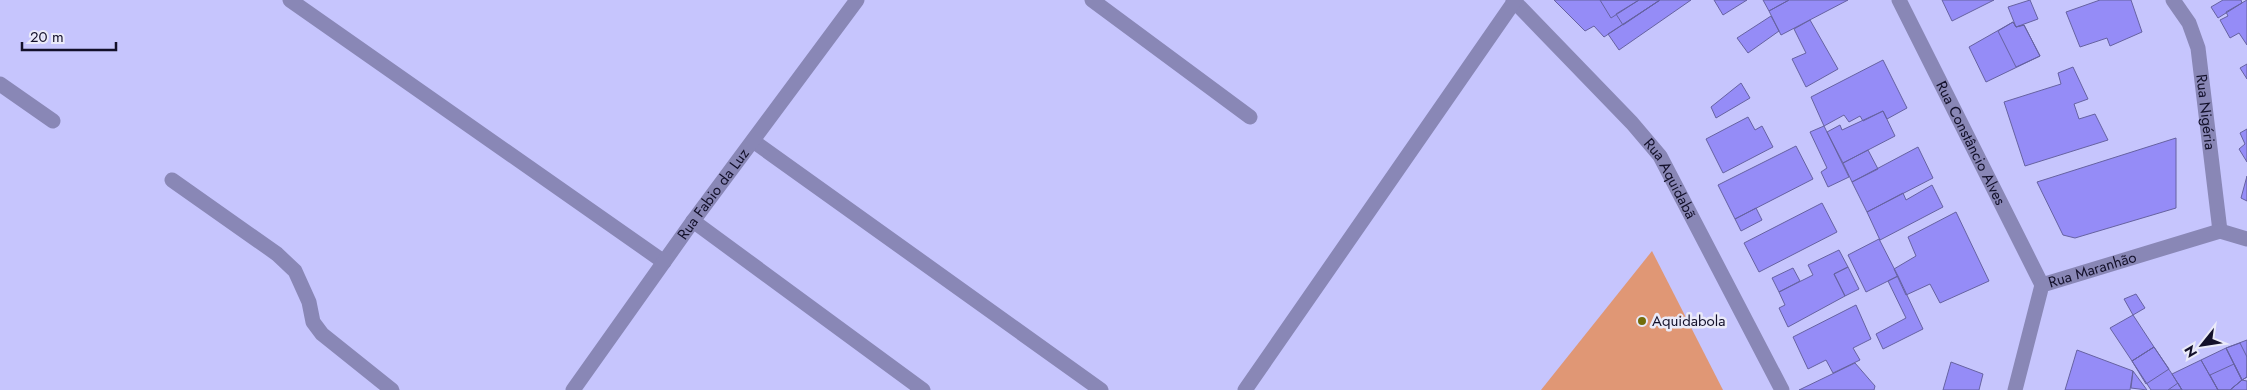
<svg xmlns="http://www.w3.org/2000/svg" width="2247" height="390" font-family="Jost,sans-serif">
  <rect width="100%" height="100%" fill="#c6c5fd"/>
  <path fill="#e09775" d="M1652,251L1723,390H1541Z"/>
  <path fill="#958cf7" stroke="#6662a1" d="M1554,0H1660L1604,37L1594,26L1585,31Z
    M1600,0H1639L1611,18Z
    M1639,0H1660L1623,25L1616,14Z
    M1660,0H1691L1619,50L1608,34Z
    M1714,0H1747L1723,15Z
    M1763,0H1789L1769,11Z
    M1789,0H1848L1781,35L1769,11Z
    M1942,0H1994L1952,21Z
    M2030,0L2038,19L2016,27L2008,7Z
    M2100,0H2131L2142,32L2110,46L2107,38L2080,47L2066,12Z
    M2223,0H2241L2242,3L2218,18L2211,7Z
    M2247,0V45L2239,33L2230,38L2220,20L2228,16L2226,12Z
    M1771,16L1779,31L1748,53L1737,38Z
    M1810,20L1838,69L1806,87L1792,59L1806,53L1794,29Z
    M2013,22L2016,27L2024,25L2040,56L2016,67L1998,31Z
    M2013,22L2016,27L2024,25L2040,56L1986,82L1969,47Z
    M1883,60L1907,108L1887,119L1883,111L1863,121L1860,116L1849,122L1844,115L1824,126L1811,97Z
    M2247,64V79L2240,68Z
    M2073,67L2088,99L2074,104L2079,119L2095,114L2108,140L2025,166L2004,102L2061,84L2058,73Z
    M1741,83L1750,98L1716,118L1711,107Z
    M1883,111L1895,136L1843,163L1827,132L1840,125L1842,130Z
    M1748,117L1755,130L1762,126L1773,147L1723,173L1706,139Z
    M1824,126L1849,177L1828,187L1821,172L1827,168L1810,132Z
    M2247,129V162L2239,149L2245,144L2240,133Z
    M2176,138V208L2075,238L2063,235L2037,182Z
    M1796,146L1813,179L1735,219L1718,185Z
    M1918,147L1933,178L1867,212L1852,182Z
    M1868,150L1878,169L1852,182L1843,163Z
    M2247,176V201L2241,198Z
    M1932,185L1943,207L1880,240L1867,212L1903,193L1906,200Z
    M1822,203L1837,232L1759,272L1744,243Z
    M1756,208L1762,220L1741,231L1735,219Z
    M1956,212L1989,281L1940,303L1930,284L1906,295L1894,269L1916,256L1908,237Z
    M1879,239L1898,276L1866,292L1848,255Z
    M1839,250L1848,267L1834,274L1845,296L1788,327L1779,308L1785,305L1779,292L1813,275L1808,265Z
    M1848,267L1859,289L1845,296L1834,274Z
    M1793,268L1800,281L1779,292L1772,278Z
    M1898,276L1923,329L1883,349L1876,334L1906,318L1888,281Z
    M2136,294L2145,308L2133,315L2124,299Z
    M1856,305L1871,339L1853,348L1860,360L1833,373L1826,360L1808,369L1793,337Z
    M2133,315L2154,347L2132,361L2110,328Z
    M2247,340V377L2242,380L2226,348Z
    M2240,343L2247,357V377L2242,380L2226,348Z
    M2154,347L2169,369L2146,384L2132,361Z
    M2154,347L2172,374L2182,390H2151L2132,361Z
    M2226,348L2242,380L2230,390H2218L2201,360Z
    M2077,350L2133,371L2130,390H2065Z
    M2201,360L2218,390H2182L2172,374Z
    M1951,362L1983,374L1979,390H1943Z
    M1855,363L1875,386L1874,390H1799Z
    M2234,364L2242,380L2230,390H2218L2210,375Z
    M2133,371L2147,390L2131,388Z
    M2242,380L2247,381V390H2230Z
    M2178,383L2182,390H2168Z"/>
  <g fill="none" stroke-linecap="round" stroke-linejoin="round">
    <g stroke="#8987b6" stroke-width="15">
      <path d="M290,0L664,262"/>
      <path d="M1092,0L1250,117"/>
      <path id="s1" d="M1513,0L1632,123L1660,156L1782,390"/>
      <path id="s2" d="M1899,0L2042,285"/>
      <path id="s3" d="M2173,0L2189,23L2198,48L2220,231"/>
      <path d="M0,84L53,121"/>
      <path d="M753,141L1101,390"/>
      <path d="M172,180L277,254L295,271L309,302L313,322L322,334L392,390"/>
      <path d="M693,221L923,390"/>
      <path id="s4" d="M573,390L693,221L857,0"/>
      <path d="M1245,390L1514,2"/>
      <path id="s5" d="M2015,390L2042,285L2220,231L2247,239"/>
    </g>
  </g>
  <circle fill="#736d0b" stroke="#eaeaf9" stroke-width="2" cx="1642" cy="321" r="5"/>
  <g text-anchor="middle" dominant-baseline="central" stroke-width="5" stroke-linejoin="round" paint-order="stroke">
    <g font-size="15" fill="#13102a" stroke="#eaeaf9">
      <text stroke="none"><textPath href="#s3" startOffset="119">Rua Nigéria</textPath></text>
      <text stroke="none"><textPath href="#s2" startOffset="160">Rua Constâncio Alves</textPath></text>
      <text stroke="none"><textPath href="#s1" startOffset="239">Rua Aquidabã</textPath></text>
      <text stroke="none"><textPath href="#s4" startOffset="241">Rua Fabio da Luz</textPath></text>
      <text stroke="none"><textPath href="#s5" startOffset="161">Rua Maranhão</textPath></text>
    </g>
    <g font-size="15" fill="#13102a" stroke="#eaeaf9" text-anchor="start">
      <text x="1652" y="321">Aquidabola</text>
    </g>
  </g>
  <g transform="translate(2202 345) rotate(240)" stroke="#eaeaf9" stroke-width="4" paint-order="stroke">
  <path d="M0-4L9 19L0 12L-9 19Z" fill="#13102a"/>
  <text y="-8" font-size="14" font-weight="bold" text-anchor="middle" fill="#13102a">N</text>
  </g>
  <path d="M22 42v8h94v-8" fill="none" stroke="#13102a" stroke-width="2.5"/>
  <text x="30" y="42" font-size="15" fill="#13102a" stroke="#eaeaf9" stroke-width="4" paint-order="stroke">20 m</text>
</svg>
